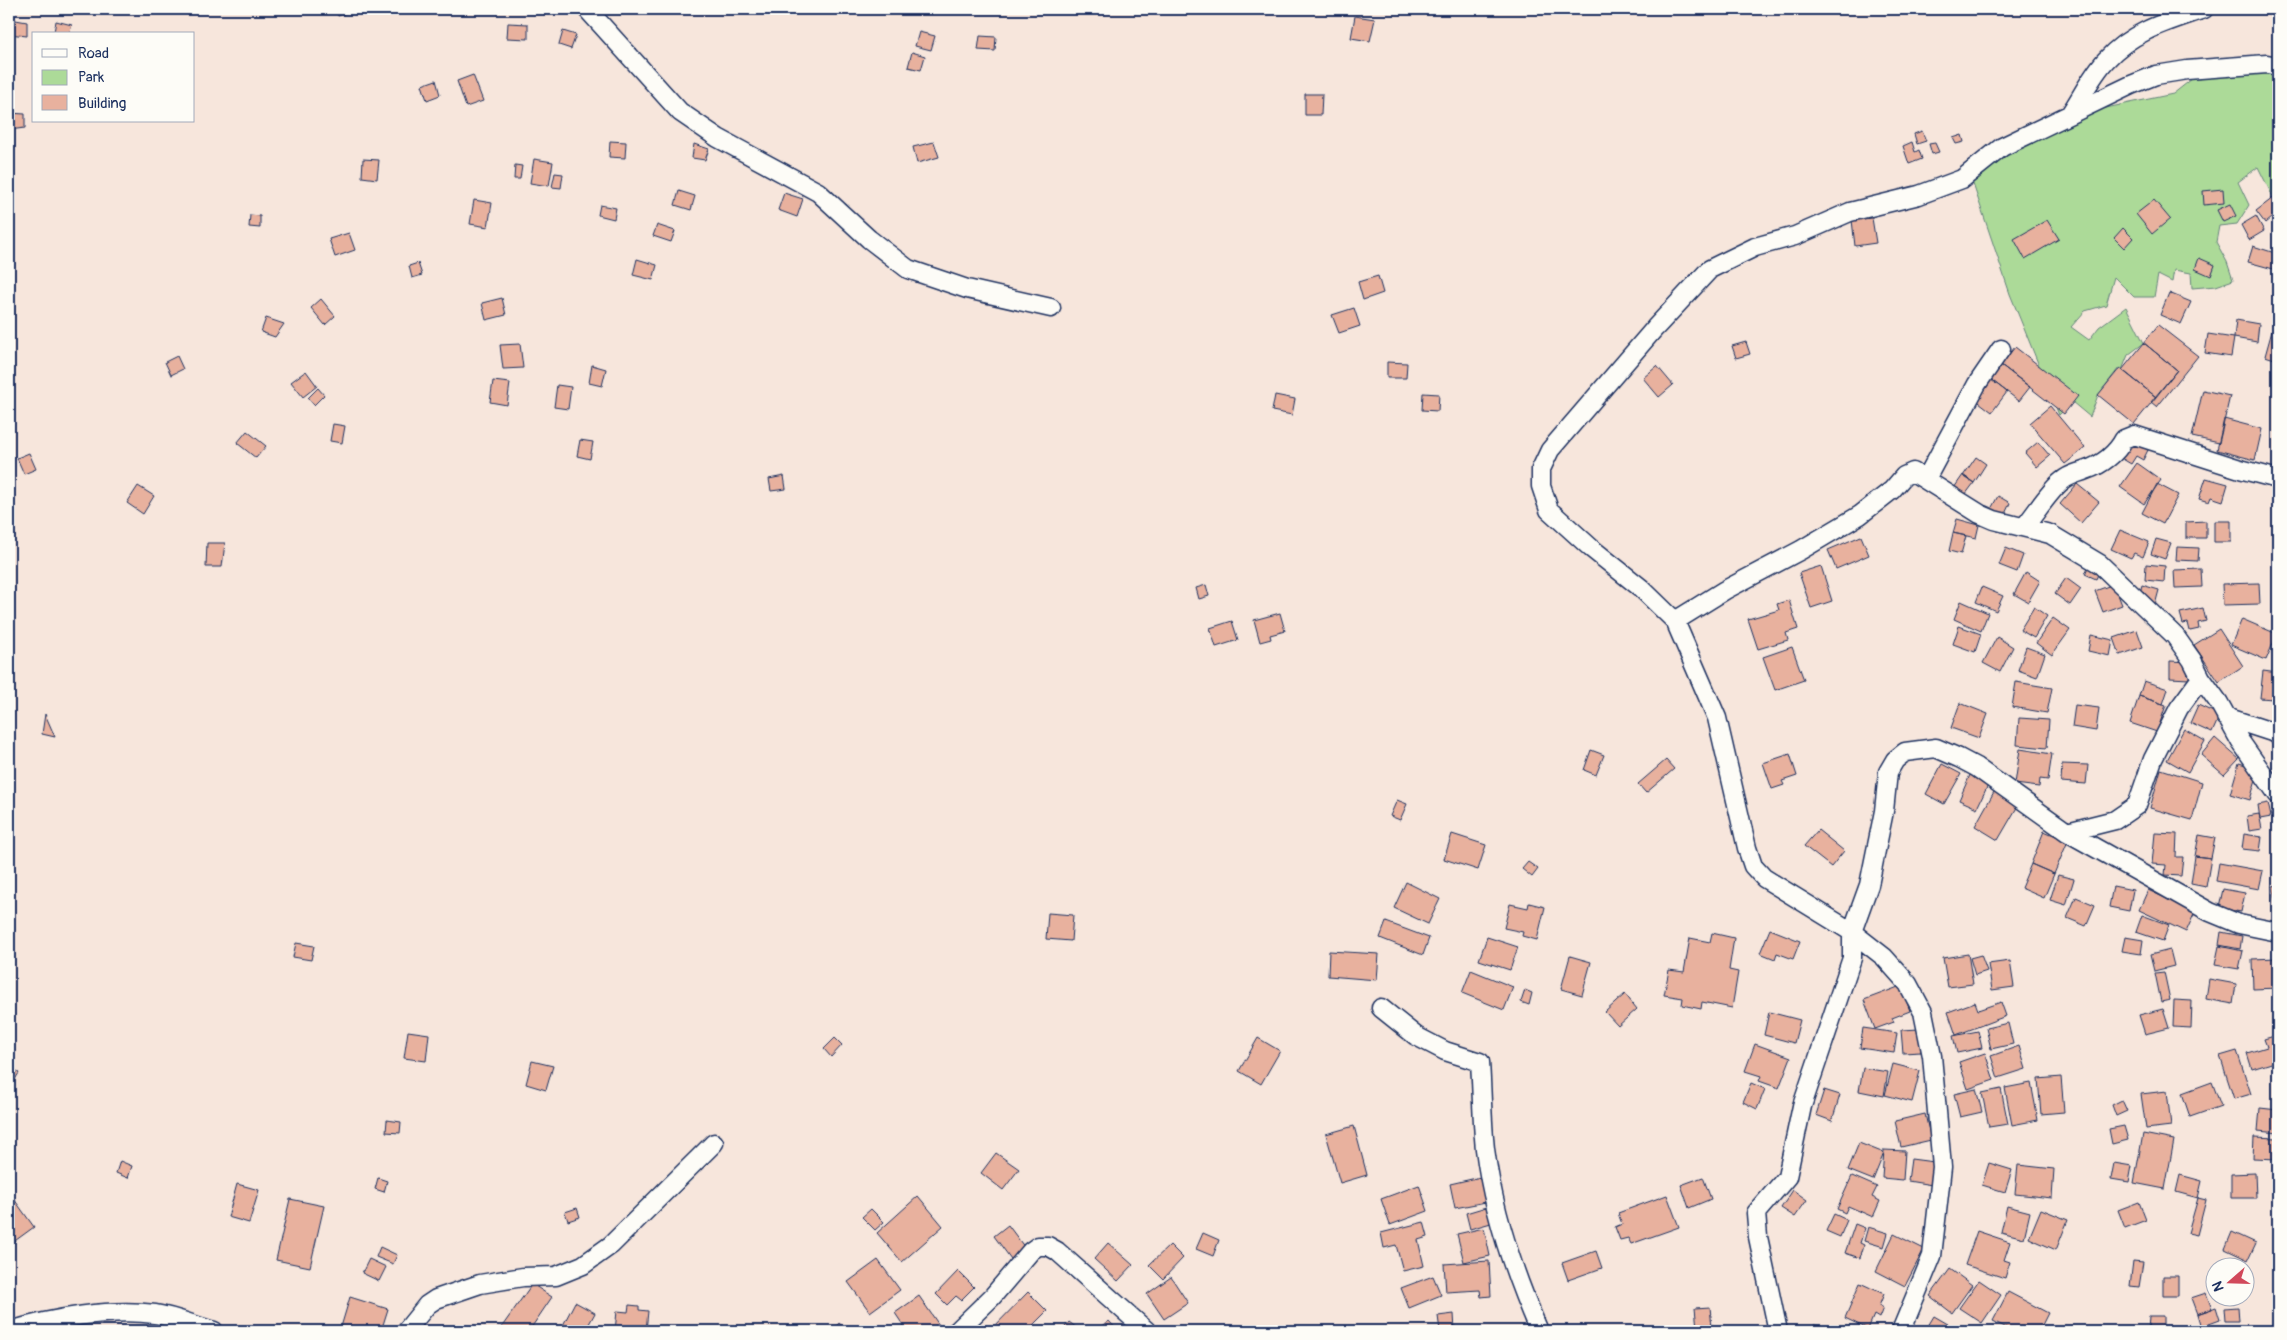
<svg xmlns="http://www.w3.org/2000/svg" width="2287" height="1340" font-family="Pangolin,sans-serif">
  <rect width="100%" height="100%" fill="#f7e6dc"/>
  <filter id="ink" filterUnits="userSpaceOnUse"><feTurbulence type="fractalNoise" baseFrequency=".02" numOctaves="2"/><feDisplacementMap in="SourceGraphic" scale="10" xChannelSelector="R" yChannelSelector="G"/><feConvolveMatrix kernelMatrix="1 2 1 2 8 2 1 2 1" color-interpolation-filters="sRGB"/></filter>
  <g filter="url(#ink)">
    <path fill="#acda98" stroke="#64847b" d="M2246,70L2278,75V195L2273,197L2258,167L2238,182L2249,205L2237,224L2219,226L2216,242L2227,262L2233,280L2216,286L2192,288L2191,273L2174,270L2172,282L2158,275L2154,297H2134L2114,277L2106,305L2085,311L2071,327L2089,340L2099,327L2126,307L2144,343L2128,355L2122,370L2119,368L2098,395L2090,417L2072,402L2059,415L2010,294L1966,163L1996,142L2080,106L2106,108L2173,94L2197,75Z"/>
    <path fill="#e8b19e" stroke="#1b2f5e" d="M335,9H349L350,12L338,16Z
      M1355,16L1375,19L1370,41L1351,38Z
      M10,19L27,22V36L9,34Z
      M56,21L72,25L69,34L54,32Z
      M508,23L528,24V39L507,38Z
      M563,31L576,35L571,49L559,45Z
      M919,32L935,36L931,50L915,46Z
      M980,36L996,37L995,51L978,50Z
      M912,52L925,56L921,70L908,67Z
      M473,75L483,101L466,107L457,81Z
      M436,80L440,95L427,100L422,85Z
      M1305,94H1322L1321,115H1305Z
      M9,113L25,114V128L9,130Z
      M1922,131L1926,141L1917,144L1914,134Z
      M1962,135L1964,142L1956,144L1953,138Z
      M610,141L626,142L625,158L609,157Z
      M934,142L939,157L917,163L913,147Z
      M1912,142L1915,152L1919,150L1922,159L1909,164L1903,146Z
      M1935,143L1939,152L1932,154L1929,144Z
      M694,144L709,149L705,160L692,158Z
      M363,159L379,160L377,179L362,177Z
      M534,159L553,162L549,186L530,183Z
      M515,165L522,166L520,179H514Z
      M555,173L563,174L561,188L552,187Z
      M2223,189L2224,203L2204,205L2203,191Z
      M679,191L695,196L691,210L675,205Z
      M784,193L803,199L797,217L778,210Z
      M2273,198L2278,205V212L2265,223L2256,211Z
      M474,200L492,203L488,227L470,224Z
      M2154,200L2170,219L2152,234L2136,214Z
      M2230,204L2236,216L2223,222L2217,210Z
      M600,205L616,208L614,219L598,215Z
      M250,215L260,216V228L249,227Z
      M2256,216L2264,231L2249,240L2241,225Z
      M1872,218L1876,243L1855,246L1852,220Z
      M2047,220L2059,239L2025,259L2014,239Z
      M657,225L675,231L671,242L653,236Z
      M2123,228L2133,238L2124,248L2114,238Z
      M349,233L355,250L335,257L329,239Z
      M2253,246L2278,254L2277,270L2248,262Z
      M2199,258L2215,265L2211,276L2195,269Z
      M637,259L657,265L653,280L633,275Z
      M418,263L422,275L412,278L409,266Z
      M1378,276L1383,293L1363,300L1358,282Z
      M2169,293L2191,302L2181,324L2160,315Z
      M502,298L506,315L486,320L482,303Z
      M321,299L335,316L325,325L311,308Z
      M1354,308L1360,326L1339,333L1332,315Z
      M266,318L284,324L275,337L261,332Z
      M2236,320L2259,324L2257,342L2234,338Z
      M2158,325L2198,356L2157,407L2151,402L2177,370L2144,343Z
      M2272,331L2278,333V360L2265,356Z
      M2208,334L2234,338L2231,357L2205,353Z
      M1746,342L1750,354L1736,358L1732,346Z
      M2144,343L2177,370L2156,397L2122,370Z
      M520,344L523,368L503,369L500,345Z
      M2015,347L2078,396L2064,414L2001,365Z
      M177,356L183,369L171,375L165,362Z
      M1387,362L1407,363L1406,378H1387Z
      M592,365L606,369L602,386L589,383Z
      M2001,365L2030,387L2019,401L1990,379Z
      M1657,366L1673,385L1659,397L1643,378Z
      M2120,368L2156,397L2134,424L2098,395Z
      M306,371L317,386L303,397L291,382Z
      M1990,379L2007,392L1992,412L1975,399Z
      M493,381L510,383L507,405L490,402Z
      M557,385L571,387L568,409L554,407Z
      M318,388L324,395L314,405L308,398Z
      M2203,390L2230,396L2219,443L2192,437Z
      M1423,393L1439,394L1438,411L1422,410Z
      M1275,395L1295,399L1292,415L1272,411Z
      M2050,406L2085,448L2065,464L2030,423Z
      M2224,419L2262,429L2255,460L2217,450Z
      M333,424L345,426L342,443L330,441Z
      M247,431L266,446L256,458L237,443Z
      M580,440L593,442L590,459L577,456Z
      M2131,440L2148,450L2143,460L2136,456L2131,464L2121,458Z
      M2038,442L2050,456L2037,467L2025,453Z
      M29,453L36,469L24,474L17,458Z
      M1976,457L1986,464L1974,483L1963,476Z
      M2137,463L2161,480L2144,504L2120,487Z
      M1963,475L1974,483L1965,495L1954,488Z
      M784,476L786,489L771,491L769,479Z
      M2206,478L2228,484L2223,501L2211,497L2209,502L2199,499Z
      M2077,484L2099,502L2081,523L2060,504Z
      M2157,484L2178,495L2163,524L2142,513Z
      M138,486L154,496L143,514L127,503Z
      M1998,496L2010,503L2004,516L1991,509Z
      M1957,519L1979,525L1976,538L1953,533Z
      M2206,521V538H2186V522Z
      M2214,521H2231V542H2214Z
      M2120,530L2149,542L2143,557L2134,553L2131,558L2111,549Z
      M1953,533L1966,536L1961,554L1949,551Z
      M1861,536L1869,555L1836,569L1828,550Z
      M2156,539L2171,543L2165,559L2151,554Z
      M207,543H225L222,567H206Z
      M2177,547L2199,548L2198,561L2176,560Z
      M2006,548L2023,555L2017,572L1999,565Z
      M2146,564L2165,566L2164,582L2145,580Z
      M2089,565L2100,570L2096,579L2085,574Z
      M1821,566L1832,601L1811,608L1799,573Z
      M2201,569L2202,587L2175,588L2174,570Z
      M2026,572L2040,581L2028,602L2014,594Z
      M2066,578L2081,589L2070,605L2055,594Z
      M2259,583L2260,604L2223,605L2222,584Z
      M2114,584L2122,605L2103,612L2095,591Z
      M1206,585L1209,596L1199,599L1196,588Z
      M2142,585L2159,590L2155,605L2138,600Z
      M1982,587L2003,596L1996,611L1976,602Z
      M1789,600L1798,629L1786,633L1788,640L1758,649L1748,619L1779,610L1777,604Z
      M1961,601L1988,613L1981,631L1954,619Z
      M2034,607L2047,616L2034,638L2020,630Z
      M2203,608L2206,621L2198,623L2199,629L2190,631L2188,623L2183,624L2180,613Z
      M1280,613L1285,631L1270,635L1271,639L1260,642L1254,620Z
      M2053,618L2070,630L2052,655L2036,643Z
      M2242,619L2277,634L2266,660L2231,645Z
      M1232,621L1238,640L1216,647L1210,628Z
      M1959,626L1981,634L1975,652L1953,644Z
      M2219,629L2243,666L2219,682L2194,645Z
      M2137,630L2143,647L2120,655L2114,638Z
      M2091,635L2113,640L2110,656L2088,651Z
      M1997,637L2013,647L2000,672L1983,663Z
      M1792,647L1804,680L1775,690L1763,657Z
      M2026,647L2045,654L2037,677L2018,670Z
      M2170,661L2190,662L2189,679L2170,678Z
      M2263,671L2278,673V696L2273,695V699L2260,698Z
      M2144,681L2168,689L2163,704L2139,696Z
      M2016,682L2052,688L2047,713L2012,707Z
      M2139,696L2166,705L2157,732L2130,723Z
      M1960,703L1988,714L1979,738L1951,728Z
      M2075,705L2099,708L2096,731L2072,727Z
      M2198,705L2220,715L2212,733L2190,723Z
      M45,714L55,737L42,734Z
      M2019,718L2049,720L2047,748L2017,745Z
      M2184,729L2205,741L2188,772L2167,760Z
      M2215,738L2239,759L2224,775L2201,755Z
      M2020,749L2052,754L2048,780L2040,779L2039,787L2015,784Z
      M1591,750L1604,755L1596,775L1584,770Z
      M1790,754L1797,776L1782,781L1784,785L1772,789L1763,763Z
      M1666,760L1674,769L1646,793L1638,784Z
      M2239,763L2259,769L2250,800L2230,794Z
      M1942,764L1961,774L1944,804L1926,794Z
      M2062,764L2088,765L2086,784L2061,782Z
      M2161,769L2202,782L2192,820L2150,808Z
      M1970,775L1989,783L1977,808L1959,800Z
      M1995,790L2019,804L1998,840L1975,826Z
      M1397,800L1407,804L1400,820L1390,816Z
      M2268,803L2271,817L2260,819L2258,805Z
      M2259,814L2262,829L2249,831L2247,816Z
      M1818,830L1844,851L1831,867L1804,846Z
      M2044,831L2068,841L2054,874L2031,864Z
      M2155,833L2177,834L2176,857H2183L2181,876L2165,875L2166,865L2152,864Z
      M1452,834L1486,845L1478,870L1444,859Z
      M2244,834L2262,837L2260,851L2242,849Z
      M2199,835L2215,838L2211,858L2195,856Z
      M2195,856L2211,858L2206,887L2191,884Z
      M1528,862L1538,869L1532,877L1522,869Z
      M2219,863L2263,871L2259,889L2216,881Z
      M2031,864L2054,874L2044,898L2021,888Z
      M2058,875L2074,879L2066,905L2050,900Z
      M1406,882L1440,899L1428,924L1394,908Z
      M2278,885V924L2273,886Z
      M2113,886L2133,890L2129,911L2109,907Z
      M2223,889L2245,893L2241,912L2219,908Z
      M2148,890L2195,912L2186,932L2139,910Z
      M2076,897L2095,905L2086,926L2067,918Z
      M1529,903L1545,907L1537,940L1522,936L1523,932L1504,928L1510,904L1528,908Z
      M1048,913L1073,915L1071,941L1046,939Z
      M2142,915L2169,925L2163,941L2136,932Z
      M1386,922L1429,938L1423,955L1380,938Z
      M1770,929L1800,941L1793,959L1777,953L1775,959L1760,953Z
      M2221,932L2242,936L2240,949L2219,945Z
      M1712,933L1734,938L1729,970L1738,972L1732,1008L1702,1002L1701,1009L1682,1005L1683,998L1664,995L1669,970L1684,972L1690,938L1710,942Z
      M1487,937L1518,947L1510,970L1479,960Z
      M2125,937L2143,940L2141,954L2122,951Z
      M296,943L314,946L311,960L293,957Z
      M2219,946L2243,951L2239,969L2215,965Z
      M2170,950L2174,966L2154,971L2150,955Z
      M1329,951L1379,954L1377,980L1328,976Z
      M1968,954L1973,984L1948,987L1943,958Z
      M1981,955L1987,971L1975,975L1970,958Z
      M1570,956L1591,962L1582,995L1561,989Z
      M2278,958V988L2253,989L2252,959Z
      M2010,961L2014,987L1992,990L1988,964Z
      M1471,970L1513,987L1504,1010L1462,993Z
      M2164,972L2170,1000L2161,1002L2155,973Z
      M2209,979L2236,984L2233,1004L2206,999Z
      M1901,986L1910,1011L1892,1018L1894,1022L1875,1029L1864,1000Z
      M1525,990L1532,993L1529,1005L1521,1002Z
      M1625,994L1637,1009L1618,1026L1605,1012Z
      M2174,1000L2192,1001L2191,1028L2173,1027Z
      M1975,1002L1978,1010L2001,1002L2006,1016L1956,1035L1948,1012Z
      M2163,1009L2169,1028L2145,1034L2139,1015Z
      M1769,1012L1800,1020L1794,1043L1764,1035Z
      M2008,1023L2013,1044L1991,1049L1986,1028Z
      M1863,1028L1897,1033L1894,1053L1860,1048Z
      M1920,1029L1921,1052L1903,1053L1901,1030Z
      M408,1031L429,1034L426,1061L404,1058Z
      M1978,1031L1982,1048L1957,1053L1953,1036Z
      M2278,1035V1061L2252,1069L2247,1053L2267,1047L2264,1039Z
      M835,1038L842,1045L831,1057L824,1049Z
      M1258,1038L1280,1051L1261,1084L1239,1071Z
      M1755,1044L1791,1057L1779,1088L1759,1081L1761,1076L1745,1071Z
      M2019,1046L2026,1069L1998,1078L1991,1056Z
      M2237,1051L2251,1094L2234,1099L2220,1056Z
      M1985,1053L1994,1080L1968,1089L1959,1062Z
      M532,1061L553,1066L546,1090L526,1084Z
      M1893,1064L1920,1071L1912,1102L1885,1095Z
      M9,1068L19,1073L11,1086L9,1085Z
      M1863,1068L1888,1072L1884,1096L1859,1091Z
      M2061,1077L2064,1112L2041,1114L2038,1079Z
      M2212,1082L2221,1106L2190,1117L2182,1093Z
      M1751,1083L1765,1089L1757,1109L1743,1102Z
      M2031,1083L2038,1120L2012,1125L2005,1088Z
      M1976,1089L1982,1112L1960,1117L1954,1094Z
      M2001,1089L2008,1124L1989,1127L1982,1093Z
      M1824,1090L1840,1095L1832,1121L1816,1115Z
      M2167,1091L2171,1126L2146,1129L2141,1094Z
      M2122,1100L2127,1111L2116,1116L2112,1105Z
      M2260,1108L2278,1110V1133L2258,1131Z
      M1925,1114L1931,1140L1901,1147L1895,1121Z
      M387,1120L401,1122L400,1133L386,1132Z
      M1354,1126L1367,1175L1340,1183L1326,1134Z
      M2124,1126L2128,1140L2112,1144L2109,1129Z
      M2143,1134L2174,1140L2165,1189L2134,1183Z
      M2254,1137L2278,1138V1159L2253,1158Z
      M1859,1143L1884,1153L1873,1180L1848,1170Z
      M1884,1150L1905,1151L1903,1180L1882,1178Z
      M996,1153L1019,1169L1003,1190L981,1173Z
      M1911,1159L1934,1162L1932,1185L1908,1181Z
      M120,1161L132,1166L128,1178L116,1173Z
      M1989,1163L2012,1170L2005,1192L1982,1185Z
      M2114,1163L2132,1166L2129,1182L2111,1179Z
      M2018,1165L2054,1169L2052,1198L2015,1194Z
      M2255,1173L2256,1198H2231V1174Z
      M2180,1175L2202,1181L2198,1198L2176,1192Z
      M1485,1176L1491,1201L1455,1208L1450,1184Z
      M1852,1176L1877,1187L1872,1197L1880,1201L1873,1217L1848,1206L1845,1213L1837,1209Z
      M1703,1177L1711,1199L1689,1208L1681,1185Z
      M378,1178L387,1181L384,1192L375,1189Z
      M237,1184L259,1190L249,1223L228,1217Z
      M1419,1185L1428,1211L1390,1225L1381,1199Z
      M1793,1190L1807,1200L1795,1217L1781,1208Z
      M9,1192L34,1227L12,1243L9,1238Z
      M1667,1195L1679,1227L1631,1244L1628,1238L1620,1240L1615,1227L1622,1224L1618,1213Z
      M918,1196L943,1226L902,1262L877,1233Z
      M2198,1198L2206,1200L2197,1235L2188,1233Z
      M290,1199L324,1206L310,1267L276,1260Z
      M2139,1202L2146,1220L2125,1228L2118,1210Z
      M2007,1206L2030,1212L2024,1238L2001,1232Z
      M1486,1207L1491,1223L1470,1229L1466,1213Z
      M577,1208L580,1217L568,1221L565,1212Z
      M871,1209L884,1222L875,1230L862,1217Z
      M2041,1209L2068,1220L2056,1250L2029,1238Z
      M1834,1214L1847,1220L1840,1237L1826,1231Z
      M1424,1222L1428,1237L1418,1240L1424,1266L1403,1271L1396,1245L1384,1248L1381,1233Z
      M1855,1224L1865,1228L1860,1243L1864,1245L1860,1258L1845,1253Z
      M1008,1225L1025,1248L1011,1259L994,1236Z
      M1868,1227L1888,1233L1884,1247L1864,1241Z
      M1484,1228L1490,1256L1464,1262L1457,1234Z
      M1977,1231L2010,1242L2004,1260L2010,1262L2005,1278L1965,1265Z
      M2232,1232L2256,1243L2248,1260L2225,1249Z
      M1203,1233L1219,1240L1213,1256L1196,1249Z
      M1894,1234L1924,1249L1905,1286L1876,1271Z
      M1108,1243L1133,1265L1118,1281L1094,1259Z
      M1170,1245L1183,1258L1163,1279L1149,1265Z
      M380,1247L397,1255L393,1264L376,1257Z
      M1596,1251L1602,1268L1568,1280L1562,1263Z
      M369,1259L386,1267L379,1281L362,1273Z
      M878,1260L900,1290L870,1312L848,1282Z
      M1489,1261L1491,1296L1481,1297L1480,1290L1446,1292L1444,1264Z
      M2133,1261L2143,1262L2139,1287L2130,1286Z
      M1950,1269L1972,1285L1952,1313L1930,1296Z
      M958,1271L974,1287L961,1300L956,1296L947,1305L936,1294Z
      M1433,1276L1441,1295L1409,1308L1401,1288Z
      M2163,1276H2178V1296H2163Z
      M1171,1277L1188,1303L1164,1319L1147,1294Z
      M1979,1280L2001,1295L1982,1323L1959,1308Z
      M1860,1283L1884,1294L1879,1306L1883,1308L1879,1318L1874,1315L1868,1329L1845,1318Z
      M532,1284L552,1297L529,1331H506L501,1328Z
      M1028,1292L1047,1311L1027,1331H990Z
      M2008,1292L2048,1313L2039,1331H2013L1993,1321Z
      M2206,1293L2212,1309L2197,1314L2191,1298Z
      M919,1296L941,1328L937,1331H907L895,1313Z
      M350,1297L388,1309L381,1331H355L341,1327Z
      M575,1302L595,1313L585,1331H560Z
      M629,1305L639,1306V1310L648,1311L646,1331H615L617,1311L628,1312Z
      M1710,1307L1712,1327L1697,1328L1695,1308Z
      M2216,1307L2220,1320L2201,1327L2197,1314Z
      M2238,1307L2239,1321H2225L2224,1308Z
      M1454,1314L1455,1331H1440L1438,1316Z
      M1934,1316L1953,1327L1950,1331H1925Z
      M2149,1316H2163V1331H2148Z
      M1109,1321L1118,1331H1096Z
      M1069,1322L1081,1331H1062Z
      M839,1323L848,1331H832Z
      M1814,1325L1842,1331H1812Z"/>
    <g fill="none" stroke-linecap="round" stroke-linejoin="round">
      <g stroke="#1b2f5e" stroke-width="21">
        <path id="minor" d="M587,9L680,112L718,138L818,192L869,239L908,269L967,289L1051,308
          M2070,114C2082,96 2092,75 2106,60C2132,31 2169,21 2204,9
          M1926,479L1977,384L2001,349
          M2025,526C2035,514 2050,490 2062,481C2070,474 2076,474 2086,470C2102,465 2117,453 2124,439L2134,435L2240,469L2278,479
          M1675,621L1725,590L1801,550L1860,515L1892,490L1904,476L1913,472L1980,514L1994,520L2050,534L2100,564L2175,636L2192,660L2201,678L2219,703L2240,741L2278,795
          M2226,717L2278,734
          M2067,832L2115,820L2137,805L2153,759L2179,708L2201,678
          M1381,1008L1416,1036L1445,1051L1480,1062C1482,1091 1482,1120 1485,1149C1493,1211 1514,1274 1539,1331
          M10,1331C52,1318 112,1308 155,1314C175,1317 195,1326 214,1331
          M406,1331L427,1305L436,1299L480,1284L523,1277L556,1276L583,1265L611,1245L714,1143
          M957,1331L992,1297L1031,1251L1038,1246H1048L1057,1251L1147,1331
          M1778,1331L1758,1237L1756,1213L1787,1177L1802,1106L1852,958V932L1869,885L1884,811L1888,772L1895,760L1905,752L1936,748L1959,758L1976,767L2067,832L2210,912L2239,924L2278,932
          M1901,1331L1932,1256L1942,1167L1932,1056L1923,1012L1908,984L1884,957L1852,932L1764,878L1753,866L1747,848L1717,718L1675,621L1641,588L1591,548L1549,510L1541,486V469L1550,450L1655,328L1710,269L1755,247L1795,236L1850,212L1919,195L1962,179L2002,147L2131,85L2156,75L2187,70L2267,64L2278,66"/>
      </g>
      <use href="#minor" stroke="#fdfcf7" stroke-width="18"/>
    </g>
  </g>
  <rect width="2287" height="1340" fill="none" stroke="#fdfcf7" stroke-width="30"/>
  <rect x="15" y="15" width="2257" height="1310" fill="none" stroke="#1b2f5e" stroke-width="2" filter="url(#ink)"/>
  <rect x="32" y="32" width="162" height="90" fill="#fdfcf7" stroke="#a3aaba"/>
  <rect x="42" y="49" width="25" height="8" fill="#fdfcf7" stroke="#a3aaba"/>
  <text x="78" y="58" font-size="15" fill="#1b2f5e">Road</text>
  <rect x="42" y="70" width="25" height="15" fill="#acda98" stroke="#a3aaba"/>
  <text x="78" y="82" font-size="15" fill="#1b2f5e">Park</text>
  <rect x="42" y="95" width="25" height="15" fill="#e8b19e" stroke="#a3aaba"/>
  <text x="78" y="108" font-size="15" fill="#1b2f5e">Building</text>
  <g transform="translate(2230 1282) rotate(250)"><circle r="24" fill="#fdfcf7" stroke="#a3aaba"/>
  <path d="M0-4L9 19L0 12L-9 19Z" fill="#d1495b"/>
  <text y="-8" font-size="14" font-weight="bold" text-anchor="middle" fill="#1b2f5e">N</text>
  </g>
</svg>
